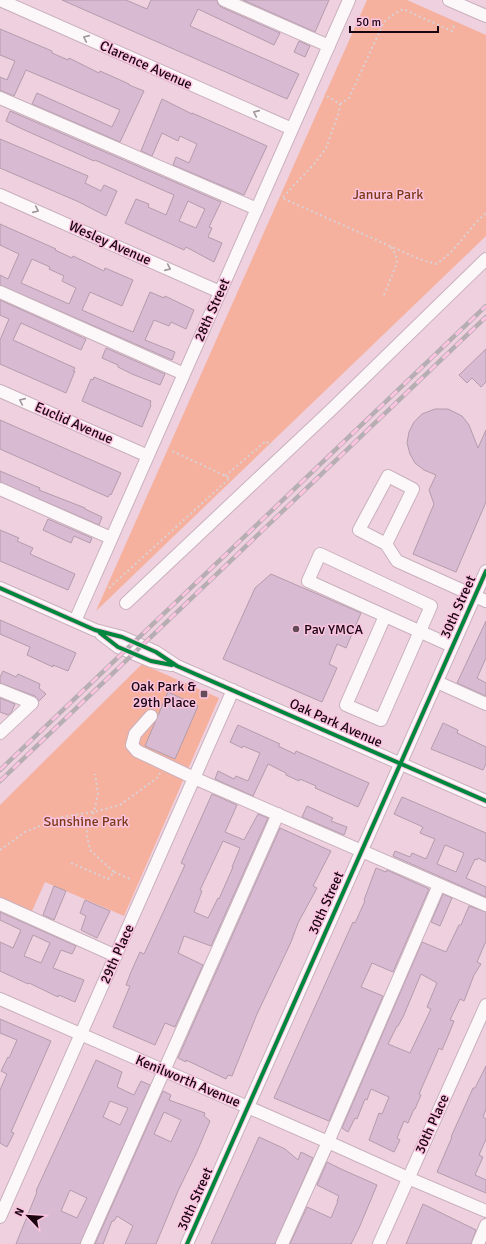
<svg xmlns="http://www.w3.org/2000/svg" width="486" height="1244" font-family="Signika,sans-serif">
  <rect width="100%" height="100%" fill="#eed0df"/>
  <path fill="#f5b19d" d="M367,0H407L486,35V236L96,611Z
    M142,664L219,698L124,916L45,882L32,911L0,898V805Z"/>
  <path fill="#d8bbd2" stroke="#b39cac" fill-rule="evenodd" d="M62,0H126L147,9L151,0H217L218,4L221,7L280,33L274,45L198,9L190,26L299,74L287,99Z
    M243,0H329L315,32Z
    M0,29L52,51V53L68,60L69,58L99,73L100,71L129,84V85L144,91L120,142L32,104L37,93L112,127L120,110L102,102L26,70L14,96L0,90V77L7,80L15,61L0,55Z
    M299,41L310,46L305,57L294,52Z
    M162,99L192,114V113L208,120L267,146L244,195L173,165L176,157L189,163L197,144L180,136L178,141L162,133L152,156L141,151Z
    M10,111L221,202L209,227L212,228L208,237L222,243L214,262L186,247L184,250L125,223L136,199L149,204L148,207L166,215L174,195L95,160L94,161L20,128L6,121ZM188,201L205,209L196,228L179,221Z
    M0,139L88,176L85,183L101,191L104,185L117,191L106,216L79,202L0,168Z
    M0,224L56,249L55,250L72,258L73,256L104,271L105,268L133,280L122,306L90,292L82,310L116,325L133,332L150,292L164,298L165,296L194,310L186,329L171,322L169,326L154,320L145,340L175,352L172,360L0,285V275L8,279L19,254L0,245ZM32,259L50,267L49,269L64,276L62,281L76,288L69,304L21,283Z
    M0,300L86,339L81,350L21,323L13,340L75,368L73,371H75L66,393L0,364V340L9,319L0,315Z
    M106,348L165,374L160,385L132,374L118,367V365L102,358Z
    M486,349V382L481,387L472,378L467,383L459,375Z
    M94,377L151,401L150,404L151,405L142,427L82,401L91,379L93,380Z
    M435,409H448L462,416L469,425L478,448L486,430V502L456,572L413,554L434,504L429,490L436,475L424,470L415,463L410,454L407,443L409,432L414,422L422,414Z
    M0,420L121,473L111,495L110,494L108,497L0,449Z
    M0,471L40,488L39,490L85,508V509L102,517L99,525L0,482Z
    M48,519L92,538L90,543L74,536L71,543L43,530Z
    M0,530L19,538L17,541L33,548L30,554L75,574L68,590L0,561Z
    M271,574L361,613L346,648L337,644L329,664L337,668L322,702L223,659L255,588Z
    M0,620L76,653L68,671L53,665V667L27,655L30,647L0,634Z
    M486,621V658L477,678L486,683V696L457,683Z
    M3,671L16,677L18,674L40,684L39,688L46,694L39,701L35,696L0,683V677Z
    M168,692L198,706L175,759L145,746Z
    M0,698L15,704L11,713L8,715L0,712Z
    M443,723L458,730L457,733L486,747V764L483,770L431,749Z
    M238,725L280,744L278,746L295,754L296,751L369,783L358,807L315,788L316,786L300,779L299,781L286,775V773L268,764L253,796L215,779L218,771L234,779L236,776L248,781L260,753L243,746L242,748L230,742Z
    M212,794L237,805L225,832L244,840L258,814L268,818L211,946L184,936L178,953L203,965L175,1027L165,1023L155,1045L113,1027L130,986L126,985L131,972L140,952L144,954L185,865L181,863ZM223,841L240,848L232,867H233L219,899L218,898L208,918L194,912L202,891L200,890Z
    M402,797L486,833V862L478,858L477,860L475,859L466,878L486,887V897L393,856L395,851L410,857L412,853L426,859L435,839L420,833L423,827L394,814ZM445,845L464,853L456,872L437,864Z
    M307,806L333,818L331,821L347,827L344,835L302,817Z
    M280,828L331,851L313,886L317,888L298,923L291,942L257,1014L232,1076L228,1075L226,1079L186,1060V1062L178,1058Z
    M376,868L386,872L387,870L429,889L393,972L372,963L361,987L383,996L329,1121L274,1098L353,922L355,923L365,901L364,900Z
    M54,886L66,891L54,920L43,915Z
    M443,894L452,898L440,926L431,922Z
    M85,900L110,911L97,938L81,930L86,916L80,913Z
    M469,906L486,912V941L477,962L481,964L474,975L464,1001L460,999L450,1020L454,1021L448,1036L442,1050L439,1048L433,1062L419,1094L421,1095L415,1109H414L408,1123L404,1121L397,1138L400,1140L394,1152L369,1140L379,1113L382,1114L389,1097L371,1089L367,1100L365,1099L357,1119L355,1118L348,1132L342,1128L422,942L446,952L459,925H461ZM421,974L437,983L427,1007L431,1009L410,1053L388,1044L397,1026H398L403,1017Z
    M0,912L76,946L72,954L61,950L53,968L84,980L75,1002L59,995L58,997L29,983L28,984L0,971V942L13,948L21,930L0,920ZM33,935L50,943L41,963L24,956Z
    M0,1019L51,1041L11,1132L14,1133L7,1147L0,1143V1090L7,1074L1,1071L8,1057L9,1058L17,1040L0,1033Z
    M96,1060L122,1072L117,1087L134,1095L141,1081L150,1085L80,1244H16L37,1192L36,1191ZM110,1101L128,1108L120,1125L103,1117ZM70,1190L87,1198L77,1218L61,1211Z
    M486,1066V1109L483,1117L486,1119V1139L479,1155L483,1157L475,1175L486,1180V1193L437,1172L452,1137H451L473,1088H475Z
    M163,1091L171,1095L169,1100L205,1113L204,1116L210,1121L196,1154L178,1191L156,1244H125L133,1226L117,1216L114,1221H112L103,1244H95ZM164,1112L181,1120L171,1142L154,1134Z
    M259,1137L285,1149L298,1160L301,1152L313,1158L275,1244H211Z
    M327,1162L341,1169L377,1185L359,1228L351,1244H290L307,1207L331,1218L338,1201H337L339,1196L317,1185Z
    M423,1204L476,1230L471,1244H406Z"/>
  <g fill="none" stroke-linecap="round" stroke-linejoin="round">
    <g stroke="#cab0bd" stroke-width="14">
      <path id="minor" d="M0,0L292,129
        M224,0L329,46
        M449,0L486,16
        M0,98L257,209
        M0,195L220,292
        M0,292L184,374
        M0,391L148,456
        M0,489L111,538
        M386,544L413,489L388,476L359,530L386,544L397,561L486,601
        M0,588L95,630L122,637L156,652L177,666L486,801
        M126,603L332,409L486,259
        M385,616L346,705L381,720L431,606L320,554L308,581C356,603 404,624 452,646
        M75,621L349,0
        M101,634L118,647L151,661L171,665
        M437,682L486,704
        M0,690L32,703L0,733
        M151,716L135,734L132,745L137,751L194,778L486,905
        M0,904L116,956
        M0,999L328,1142L408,1178L486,1211
        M0,1217L233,690
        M87,1244L278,814
        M187,1244L486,571
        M282,1244L328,1142L439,885
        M379,1244L486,1005
        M478,1244L486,1225"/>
    </g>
    <path stroke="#dad1d6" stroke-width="2" stroke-dasharray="2 3" stroke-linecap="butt" d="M327,96L340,104L339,112L326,148L315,163L282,198L419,259L436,264C456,252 468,228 486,213
      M340,104L349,98L384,22L394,14L403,9L452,31L455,23
      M384,295L397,263L396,255L391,247
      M225,476L266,441L274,449
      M109,588L230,478L170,450
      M0,850L25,832L62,817L98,811L120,805L157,778L160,773
      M71,863L108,879L114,872L90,850L87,836V823L94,812L98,794L95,774
      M114,872L130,879"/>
    <use href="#minor" stroke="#fcf8fa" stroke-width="12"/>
    <g stroke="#b6aeb2" stroke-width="4.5">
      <path id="rail" d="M0,770L486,306
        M0,781L486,317"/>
    </g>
    <use href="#rail" stroke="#fbc3e0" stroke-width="3" stroke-dasharray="9" stroke-linecap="butt"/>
    <g stroke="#fbc3e0" stroke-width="6">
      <path id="cycleway" d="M0,588L95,630L122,637L156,652L177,666L486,801
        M100,633L118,647L151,661L172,665
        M187,1244L486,571"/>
    </g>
    <use href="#cycleway" stroke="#00873e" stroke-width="4"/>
  </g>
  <defs><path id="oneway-chevron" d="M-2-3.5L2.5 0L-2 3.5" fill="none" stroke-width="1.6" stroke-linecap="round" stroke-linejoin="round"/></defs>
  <g stroke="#a1969c">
    <use href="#oneway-chevron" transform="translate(86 38) rotate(-156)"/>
    <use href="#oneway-chevron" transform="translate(256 113) rotate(-156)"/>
    <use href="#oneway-chevron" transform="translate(36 210) rotate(24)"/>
    <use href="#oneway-chevron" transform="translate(168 268) rotate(24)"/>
    <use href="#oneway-chevron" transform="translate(22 401) rotate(-156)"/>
  </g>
  <g fill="#644b58" stroke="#fbc3e0" stroke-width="1.5">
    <circle cx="296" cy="629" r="4"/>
    <rect x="200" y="690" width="8" height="8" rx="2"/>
  </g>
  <g text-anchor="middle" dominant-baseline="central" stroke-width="3" stroke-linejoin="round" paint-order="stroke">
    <g font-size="14" fill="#190410" stroke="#fbc3e0">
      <text transform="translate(146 65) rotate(24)">Clarence Avenue</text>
      <text transform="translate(110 243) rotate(24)">Wesley Avenue</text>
      <text transform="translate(212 310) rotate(-66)">28th Street</text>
      <text transform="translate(74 423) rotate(24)">Euclid Avenue</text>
      <text transform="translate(458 607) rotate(-66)">30th Street</text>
      <text transform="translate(336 723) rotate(24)">Oak Park Avenue</text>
      <text transform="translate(326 903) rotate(-66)">30th Street</text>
      <text transform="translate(117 954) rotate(-66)">29th Place</text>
      <text transform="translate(188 1081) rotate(23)">Kenilworth Avenue</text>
      <text transform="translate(432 1124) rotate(-66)">30th Place</text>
      <text transform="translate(195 1199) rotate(-66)">30th Street</text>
    </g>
    <g font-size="14" fill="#7d3b16" stroke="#fbc3e0">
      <text x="388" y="194">Janura Park</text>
      <text x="86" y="821">Sunshine Park</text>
    </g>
    <g font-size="14" fill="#190410" stroke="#fbc3e0" text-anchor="start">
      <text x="304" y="629">Pav YMCA</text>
      <text x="196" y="686" text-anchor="end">Oak Park &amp;<tspan x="196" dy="16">29th Place</tspan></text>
    </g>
  </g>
  <g transform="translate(28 1216) rotate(295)" stroke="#fbc3e0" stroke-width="3" paint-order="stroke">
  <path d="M0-3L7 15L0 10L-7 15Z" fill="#190410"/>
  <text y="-6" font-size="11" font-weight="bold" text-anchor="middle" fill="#190410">N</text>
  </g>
  <path d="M350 26v6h88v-6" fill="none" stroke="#190410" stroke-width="2"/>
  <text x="356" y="26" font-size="12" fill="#190410" stroke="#fbc3e0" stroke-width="3" paint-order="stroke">50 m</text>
</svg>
